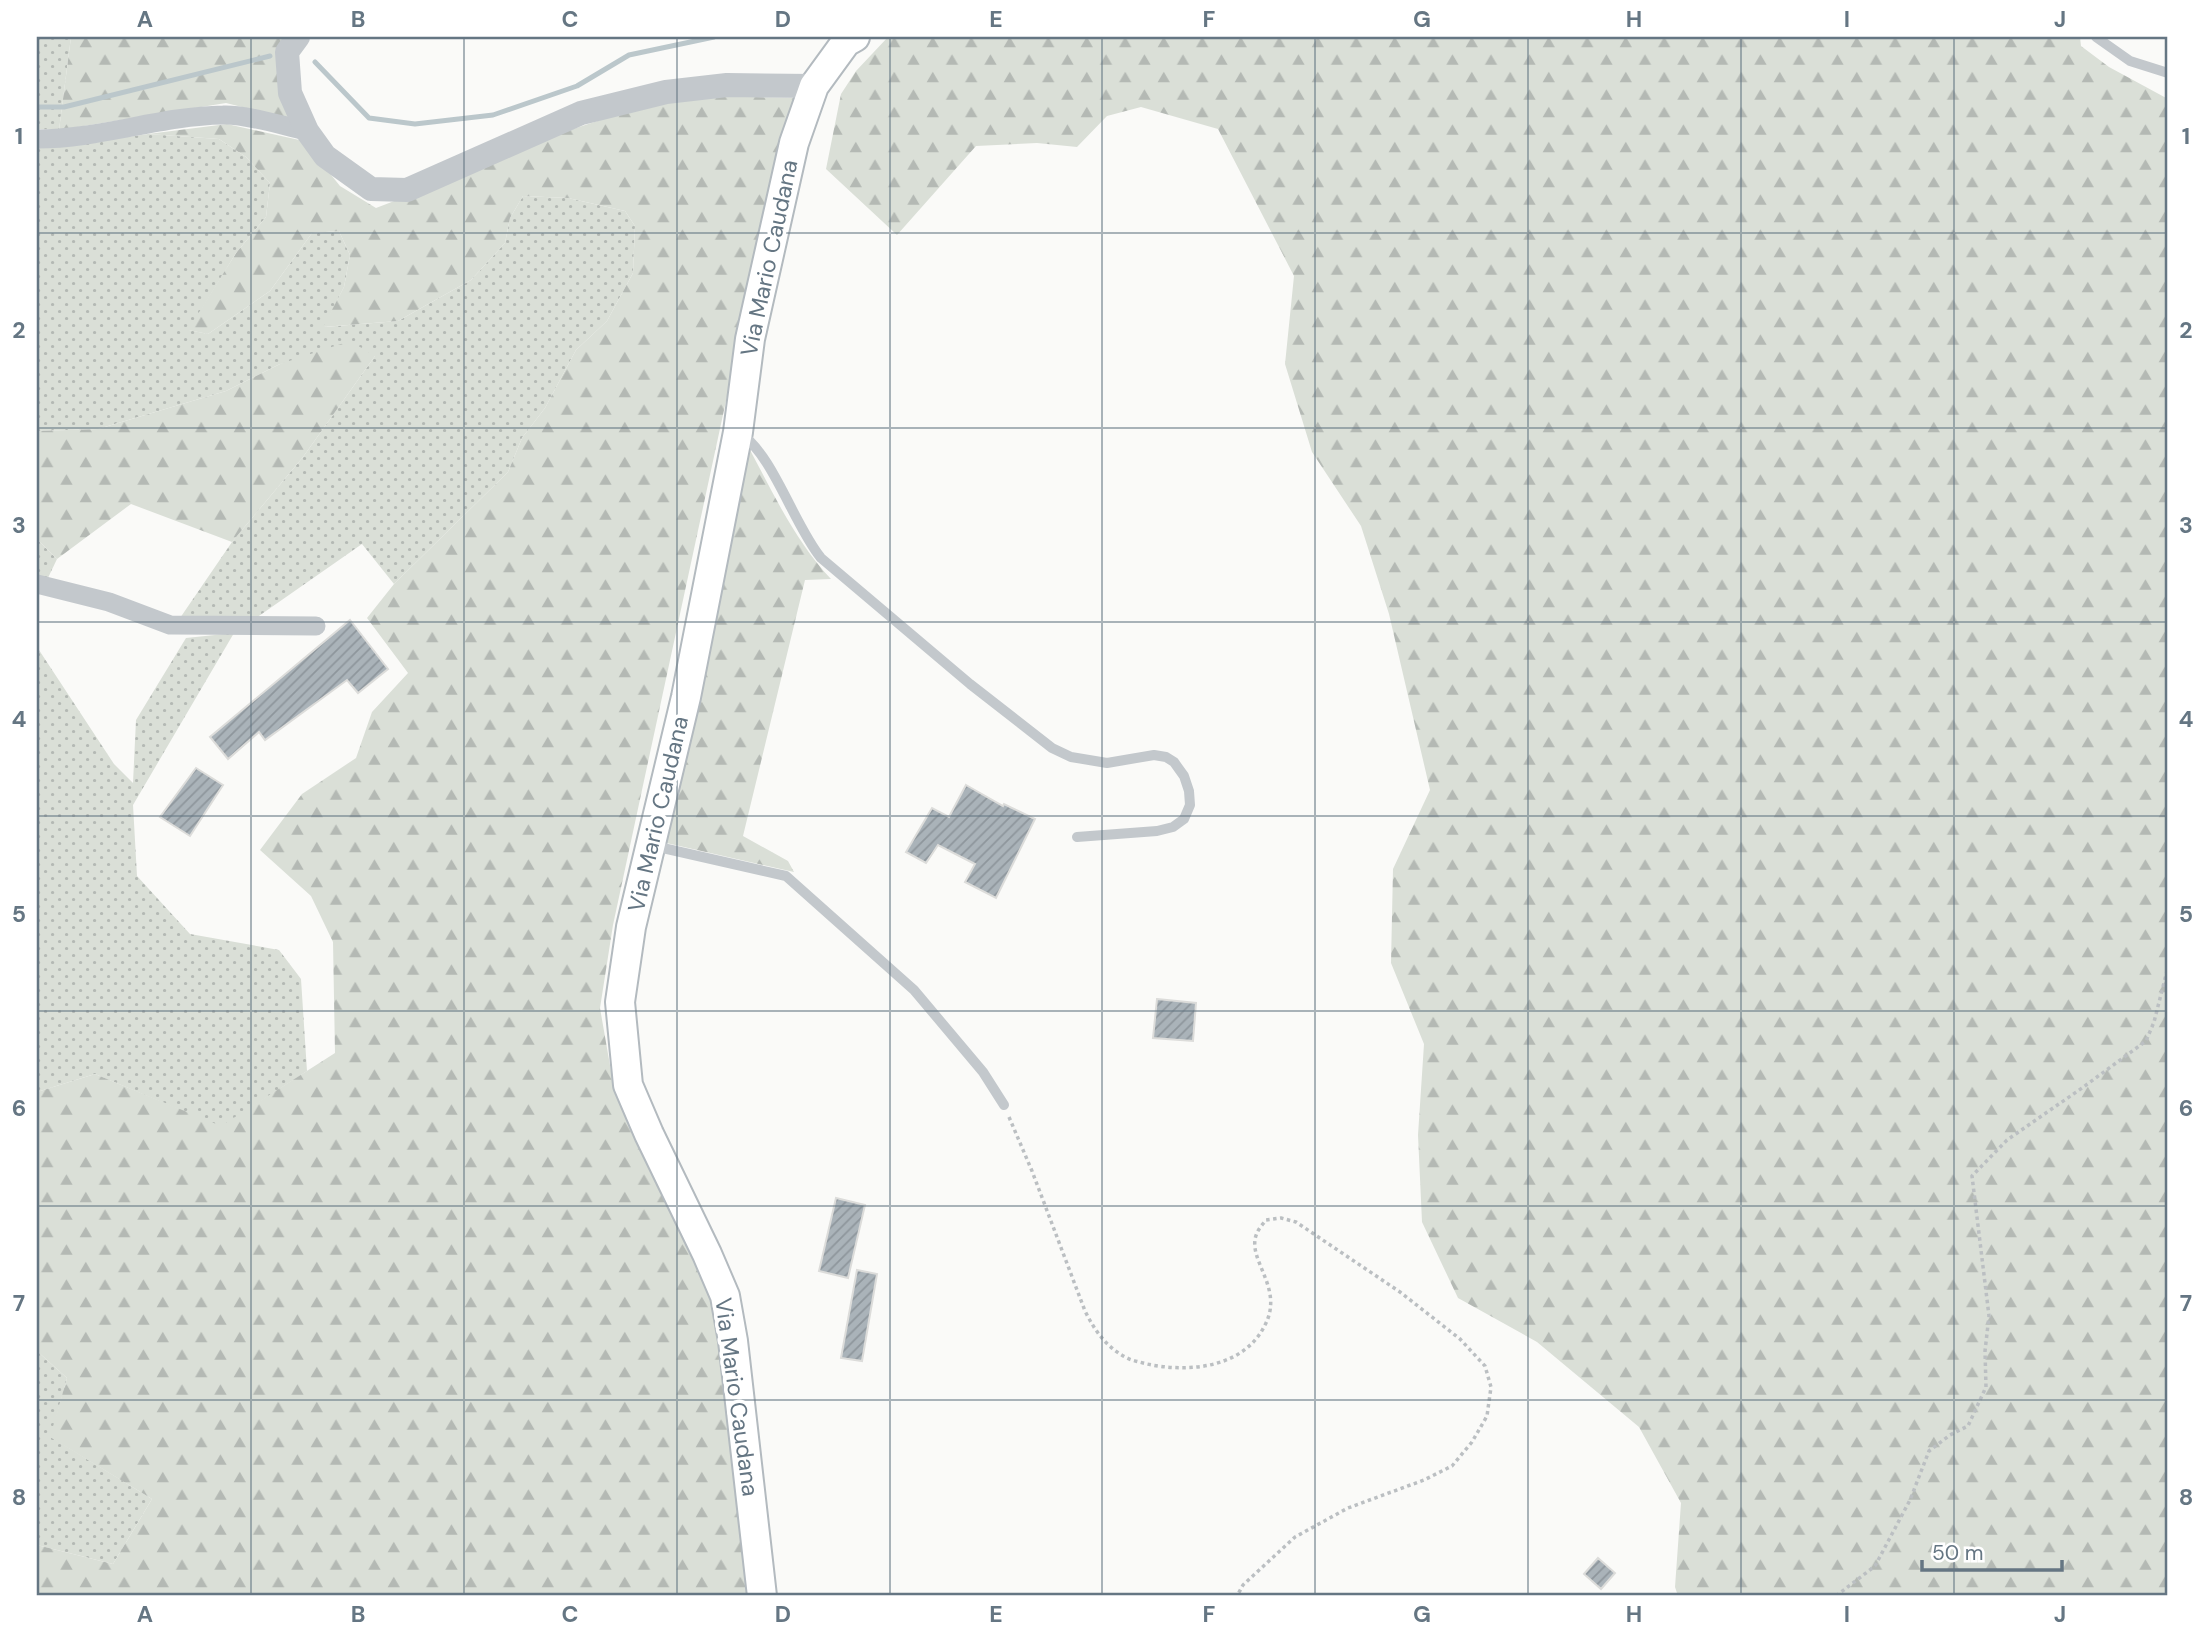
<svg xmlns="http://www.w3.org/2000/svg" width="2205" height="1633" font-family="'DM Sans',sans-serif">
  <defs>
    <pattern id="grass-dots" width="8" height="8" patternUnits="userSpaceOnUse" patternTransform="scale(1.75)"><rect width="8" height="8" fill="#dadfd7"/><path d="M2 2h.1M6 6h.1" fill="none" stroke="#b4b9b4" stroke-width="1.8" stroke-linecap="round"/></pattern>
    <pattern id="forest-firs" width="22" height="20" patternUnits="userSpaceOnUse" patternTransform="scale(1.75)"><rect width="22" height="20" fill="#dadfd7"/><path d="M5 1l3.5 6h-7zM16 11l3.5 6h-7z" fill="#b4b9b4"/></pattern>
    <pattern id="building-hatch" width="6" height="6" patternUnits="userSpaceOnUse" patternTransform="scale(1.75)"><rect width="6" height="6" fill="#aab3b9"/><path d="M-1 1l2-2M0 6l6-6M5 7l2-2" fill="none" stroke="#8e969c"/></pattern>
  </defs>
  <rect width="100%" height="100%" fill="#fafaf8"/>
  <path fill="url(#grass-dots)" d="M37,37H71L59,130L37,129Z
    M148,134L219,139L246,157L270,183L266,217L236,253L189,330L208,334L270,291L312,233L339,231L350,255L344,287L324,327L398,321L471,280L505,243L510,218L523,196L568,198L625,211L635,226L633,273L607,321L576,350L545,408L522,438L508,472L394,584L362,544L256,618H180L232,542L303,457L375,356L280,364L226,391L98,429L37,431V146H65Z
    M37,539L57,559L47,580L37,578Z
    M234,633L133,805L137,876L190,934L279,950L301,979L307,1071L221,1127L95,1074L37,1092V647L114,764L133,783L136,720L186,638Z
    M37,1351L67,1378L51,1437L152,1499L113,1564L37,1545Z"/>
  <path fill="url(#forest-firs)" d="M71,37H288L291,119L226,103L59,130Z
    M888,37H2080L2081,46L2109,67L2168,99V1596H1678L1675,1587L1681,1503L1639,1427L1537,1342L1458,1298L1422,1222L1418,1135L1424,1044L1391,963L1393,869L1430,790L1389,614L1361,526L1312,452L1285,364L1294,276L1218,129L1141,107L1107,116L1077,147L1037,143L976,146L897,235L826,169L841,94L856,71Z
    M713,96L796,98L740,336L642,790L613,925L600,1008L615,1094L712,1301L748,1551L752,1596H37V1545L113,1564L152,1499L50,1437L67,1378L37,1351V1092L95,1074L221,1126L335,1053L333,942L311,896L260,850L302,794L356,758L372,712L408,673L367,618L394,584L508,472L522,438L545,408L576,350L607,321L633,273L635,226L625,211L568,198L523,196L510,218L505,243L471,280L398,321L323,327L344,287L350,255L339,231L312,233L270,291L208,334L188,330L236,253L266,217L270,183L246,157L219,139L148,134L227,124L304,141L340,186L376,208L423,190L446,185L570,130L658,101Z
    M350,341L375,356L303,457L232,542L131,504L57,559L37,539V431L98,429L226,391L280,364Z
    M750,450C774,495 796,542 831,579L805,580L743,836L788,861L794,872L662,842Z"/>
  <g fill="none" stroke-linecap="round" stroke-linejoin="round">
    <path stroke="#bbc7cb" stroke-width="5" d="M315,62L369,118L415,124L493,115L577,86L629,55L714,37
      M37,107H64L270,56"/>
  </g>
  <path fill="url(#building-hatch)" stroke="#dcdcda" stroke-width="2" d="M350,620L388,669L358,693L347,680L265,740L259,732L228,759L210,737Z
    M196,768L223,785L190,836L160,817Z
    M966,785L1003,806L1004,804L1035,819L996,898L965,882L975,864L938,845L926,863L906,852L932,808L949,817Z
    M1157,999L1196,1003L1193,1041L1153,1038Z
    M836,1198L865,1205L848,1278L819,1271Z
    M857,1270L877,1274L862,1361L841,1358Z
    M1598,1558L1615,1573L1601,1589L1584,1574Z"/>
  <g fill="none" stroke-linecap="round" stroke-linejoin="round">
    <g stroke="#b3babf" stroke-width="32">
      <path id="secondary" d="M762,1596L733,1341L725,1296L707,1254L649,1134L628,1085L620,1002L631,927L686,697L738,432L750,339L794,143L814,86L846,42L855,37"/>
    </g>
    <path stroke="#bbbfc2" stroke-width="3.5" stroke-dasharray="3.5 3.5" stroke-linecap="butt" d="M1009,1117L1032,1171L1085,1311C1095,1331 1106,1347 1127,1358C1133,1361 1140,1362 1147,1364C1189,1373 1244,1368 1265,1325C1285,1287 1245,1259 1257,1233C1259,1228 1263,1224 1266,1220L1281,1218L1296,1222L1400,1292L1460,1339L1485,1366L1491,1387L1487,1416L1472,1442L1452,1466L1424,1480L1348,1508L1295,1537L1243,1585L1237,1596
      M1836,1596L1875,1566L1910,1500L1929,1451L1950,1435L1968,1426L1986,1387L1985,1351L1989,1316L1972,1176L2007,1140L2082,1088L2146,1041L2154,1022L2168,967"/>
    <path stroke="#c3c8cc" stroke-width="10" d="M2096,37L2130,61L2168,73
      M741,434C773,455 794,525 821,558L970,684L1052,748L1071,757L1107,763L1154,755L1166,757L1174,762L1184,776L1189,791L1190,805L1184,819L1173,827L1157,831L1077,837
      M654,846L786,876L914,990L983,1072L1004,1105"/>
    <path stroke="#c3c8cc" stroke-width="19" d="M37,139C100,139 160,116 223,115C246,114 283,126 307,131
      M37,584L109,602L170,625L316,626"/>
    <path stroke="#c3c8cc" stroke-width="24" d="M298,37L287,52L290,93L307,131L325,156L371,189L407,190L581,113L666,92L727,85L814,86"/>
    <use href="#secondary" stroke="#fff" stroke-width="28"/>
  </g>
  <path fill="none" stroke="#657683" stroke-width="2" stroke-opacity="0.55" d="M251,37V1596M464,37V1596M677,37V1596M890,37V1596M1102,37V1596M1315,37V1596M1528,37V1596M1741,37V1596M1954,37V1596M37,233H2168M37,428H2168M37,622H2168M37,816H2168M37,1011H2168M37,1206H2168M37,1400H2168"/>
  <g text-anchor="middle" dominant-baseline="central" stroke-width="7" stroke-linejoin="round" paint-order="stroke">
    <g font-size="23" fill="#657683" stroke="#fff">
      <text transform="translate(769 258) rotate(-78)">Via Mario Caudana</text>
      <text transform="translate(658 814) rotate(-77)">Via Mario Caudana</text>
      <text transform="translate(737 1397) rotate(82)">Via Mario Caudana</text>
    </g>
  </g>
  <rect width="2205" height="1633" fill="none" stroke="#ffffff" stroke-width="77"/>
  <path d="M1922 1560v10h140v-10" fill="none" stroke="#657683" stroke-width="3.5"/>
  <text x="1932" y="1560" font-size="21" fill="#657683" stroke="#ffffff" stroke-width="5" paint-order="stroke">50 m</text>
  <rect x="38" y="38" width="2128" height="1556" fill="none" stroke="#657683" stroke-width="2.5"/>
  <g font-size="23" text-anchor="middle" font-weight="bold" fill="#657683">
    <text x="145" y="27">A</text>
    <text x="358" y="27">B</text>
    <text x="570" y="27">C</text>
    <text x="783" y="27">D</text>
    <text x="996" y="27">E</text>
    <text x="1209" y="27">F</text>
    <text x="1422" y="27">G</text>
    <text x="1634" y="27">H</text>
    <text x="1847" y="27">I</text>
    <text x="2060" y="27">J</text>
    <text x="19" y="144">1</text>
    <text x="2186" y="144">1</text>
    <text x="19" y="338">2</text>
    <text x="2186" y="338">2</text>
    <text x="19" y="533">3</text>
    <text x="2186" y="533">3</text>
    <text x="19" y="727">4</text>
    <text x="2186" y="727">4</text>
    <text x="19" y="922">5</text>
    <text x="2186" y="922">5</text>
    <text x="19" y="1116">6</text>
    <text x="2186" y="1116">6</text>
    <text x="19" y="1311">7</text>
    <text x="2186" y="1311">7</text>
    <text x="19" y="1505">8</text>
    <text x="2186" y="1505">8</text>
    <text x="145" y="1622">A</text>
    <text x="358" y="1622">B</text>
    <text x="570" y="1622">C</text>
    <text x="783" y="1622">D</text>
    <text x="996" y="1622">E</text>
    <text x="1209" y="1622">F</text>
    <text x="1422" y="1622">G</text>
    <text x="1634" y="1622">H</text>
    <text x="1847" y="1622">I</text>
    <text x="2060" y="1622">J</text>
  </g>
</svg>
